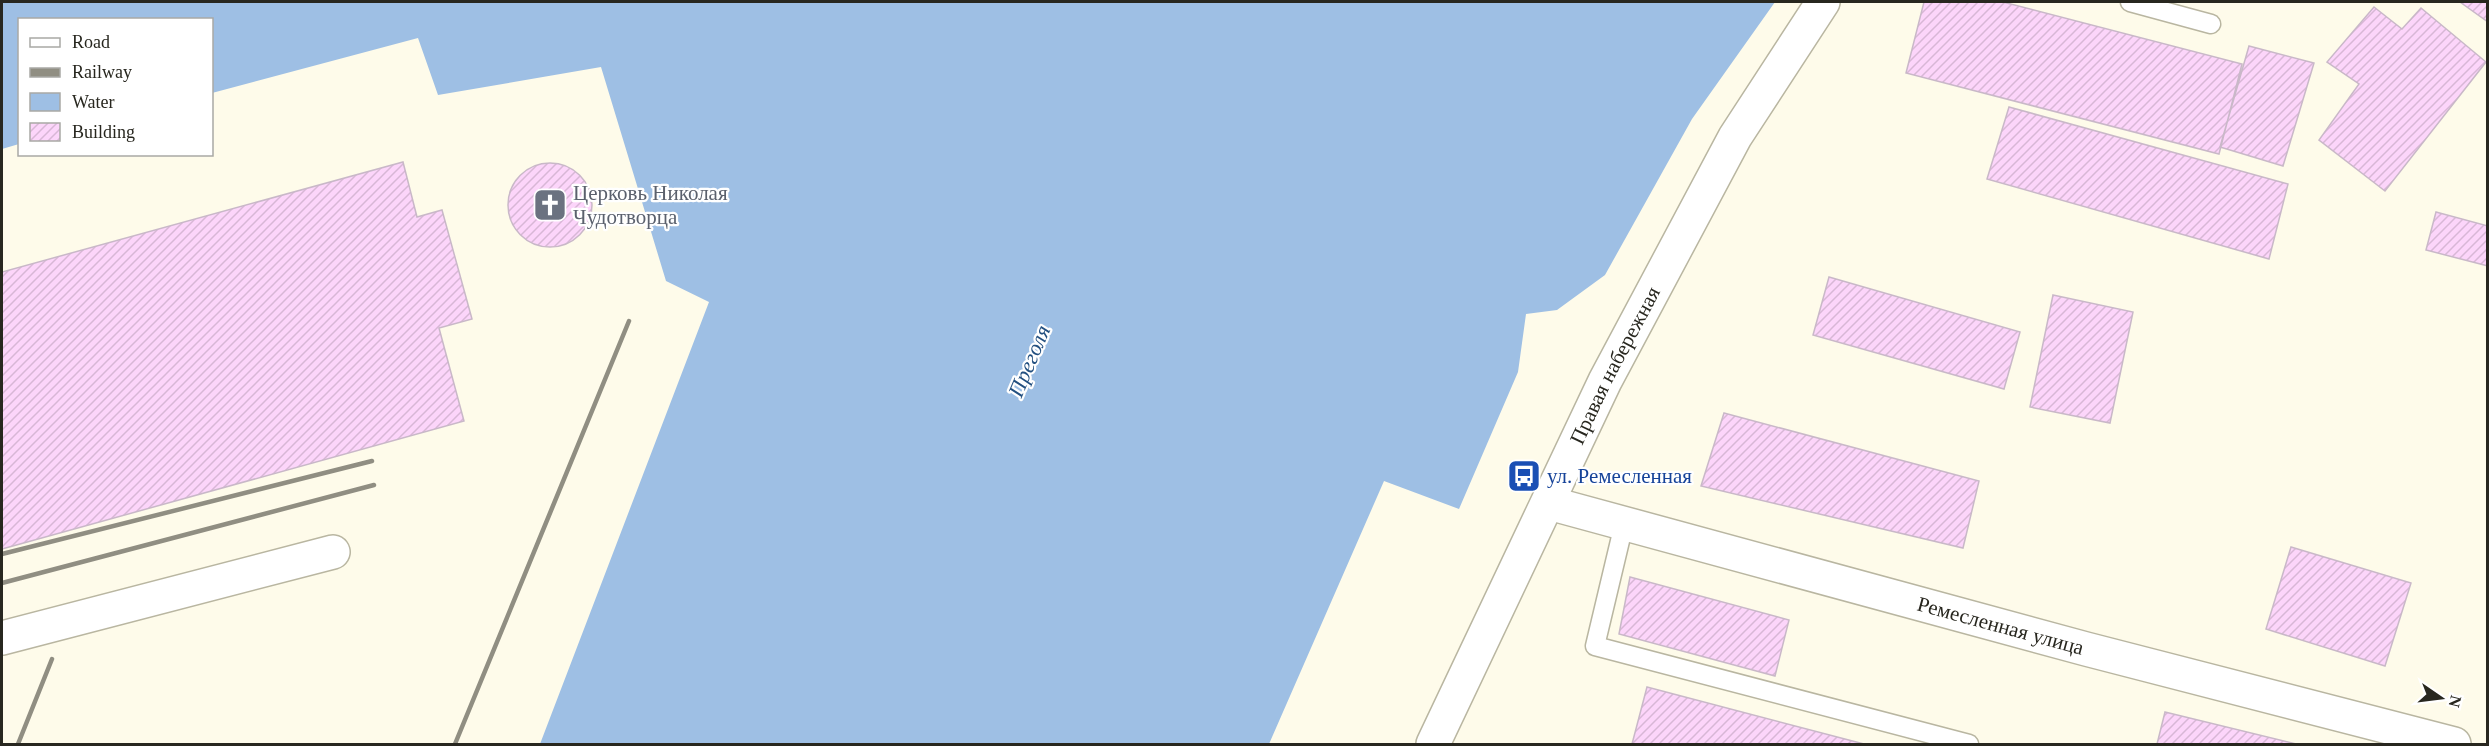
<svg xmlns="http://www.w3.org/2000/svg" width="2489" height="746" font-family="'Times New Roman',serif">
  <defs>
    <pattern id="building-hatch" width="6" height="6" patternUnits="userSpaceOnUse" patternTransform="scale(1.5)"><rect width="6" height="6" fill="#fcd5fa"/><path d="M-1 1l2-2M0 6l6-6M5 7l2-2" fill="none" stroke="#d8b7d6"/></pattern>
  </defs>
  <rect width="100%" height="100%" fill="#fefbea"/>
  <path fill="#9ebfe4" d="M2,2H1775L1692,119L1605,275L1557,310L1526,314L1518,372L1459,509L1384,481L1269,744H540L709,302L666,281L601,67L438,95L418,38L212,93V20H20L19,144L2,149Z"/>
  <path fill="url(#building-hatch)" stroke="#c9b8c8" stroke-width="1.5" d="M1924,2H2003L2242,64L2219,154L1906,73Z
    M2460,2H2488V22Z
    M2374,7L2402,29L2421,8L2486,62L2385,191L2319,140L2359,84L2327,62Z
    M2249,46L2314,63L2283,166L2220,147Z
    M2009,107L2288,184L2269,259L1987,179Z
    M403,162L417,217L442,210L472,319L439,328L464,421L2,549V272Z
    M508 205a42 42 0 1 1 84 0a42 42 0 1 1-84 0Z
    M2436,212L2488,226V266L2426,250Z
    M1829,277L2020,332L2004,389L1813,335Z
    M2053,295L2133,312L2110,423L2030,407Z
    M1724,413L1979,481L1963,548L1701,486Z
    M2291,547L2411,583L2385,666L2266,629Z
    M1630,577L1789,620L1775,676L1619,634Z
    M1647,687L1864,744H1632Z
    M2165,712L2296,744H2157Z"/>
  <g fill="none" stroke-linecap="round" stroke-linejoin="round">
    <g stroke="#b9b6a1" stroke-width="21">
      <path id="lane" d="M2130,2L2211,24
        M1624,524L1595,646L1969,744"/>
    </g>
    <g stroke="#b9b6a1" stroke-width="36">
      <g id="street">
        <path id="s1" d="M1549,503L2086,649L2454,744"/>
        <path d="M2,638L333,552"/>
      </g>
    </g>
    <g stroke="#b9b6a1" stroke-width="36">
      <g id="secondary">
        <path id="s2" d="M1433,744L1605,381L1735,137L1823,2"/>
      </g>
    </g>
    <use href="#lane" stroke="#fff" stroke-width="18"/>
    <use href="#street" stroke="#fff" stroke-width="33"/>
    <use href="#secondary" stroke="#fff" stroke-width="33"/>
    <path stroke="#908e82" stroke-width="4.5" d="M2,554L372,461
      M2,583L374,485
      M18,744L52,659
      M455,744L629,321"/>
  </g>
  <defs>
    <g id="church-square" transform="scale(1.725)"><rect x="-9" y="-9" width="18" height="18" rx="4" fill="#6b7280" stroke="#fff"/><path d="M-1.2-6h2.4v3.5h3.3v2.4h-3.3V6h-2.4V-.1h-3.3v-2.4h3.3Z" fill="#fff"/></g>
    <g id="bus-square" transform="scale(1.725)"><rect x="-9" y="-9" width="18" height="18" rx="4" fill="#1a4fb4" stroke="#fff"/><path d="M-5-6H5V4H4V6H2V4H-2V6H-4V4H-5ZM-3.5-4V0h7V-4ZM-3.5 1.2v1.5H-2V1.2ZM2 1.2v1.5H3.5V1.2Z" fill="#fff"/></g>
  </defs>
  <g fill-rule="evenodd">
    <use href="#church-square" x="550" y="205"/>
    <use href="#bus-square" x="1524" y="476"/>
  </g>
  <g text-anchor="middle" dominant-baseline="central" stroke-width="4.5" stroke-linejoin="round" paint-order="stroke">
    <g font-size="21" fill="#5b616d" stroke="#fff" text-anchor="start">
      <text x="573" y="193">Церковь Николая<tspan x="573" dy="24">Чудотворца</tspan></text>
    </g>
    <g font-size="21" fill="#28271f" stroke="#fff">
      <text stroke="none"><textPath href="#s2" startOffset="420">Правая набережная</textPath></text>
      <text stroke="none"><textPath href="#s1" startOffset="468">Ремесленная улица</textPath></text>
    </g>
    <g font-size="21" fill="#164399" stroke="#fff" text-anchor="start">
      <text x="1547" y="476">ул. Ремесленная</text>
    </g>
    <g font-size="22" font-style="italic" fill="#235080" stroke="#fff">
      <text transform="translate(1029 361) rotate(-67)">Преголя</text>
    </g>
  </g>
  <rect width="2489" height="746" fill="none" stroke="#28271f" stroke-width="6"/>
  <rect x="18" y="18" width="195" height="138" fill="#ffffff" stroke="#a9a9a5" stroke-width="1.5"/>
  <rect x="30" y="38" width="30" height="9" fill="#ffffff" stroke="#a9a9a5" stroke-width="1.5"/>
  <text x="72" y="48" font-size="18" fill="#28271f">Road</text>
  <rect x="30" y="68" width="30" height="9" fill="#908e82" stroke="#a9a9a5" stroke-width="1.5"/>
  <text x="72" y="78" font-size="18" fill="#28271f">Railway</text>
  <rect x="30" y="93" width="30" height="18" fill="#9ebfe4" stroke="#a9a9a5" stroke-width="1.5"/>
  <text x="72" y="108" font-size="18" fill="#28271f">Water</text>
  <rect x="30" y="123" width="30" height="18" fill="url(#building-hatch)" stroke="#a9a9a5" stroke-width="1.5"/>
  <text x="72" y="138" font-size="18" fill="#28271f">Building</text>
  <g transform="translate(2441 698) rotate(104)" stroke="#ffffff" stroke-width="4.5" paint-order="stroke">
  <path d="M0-4.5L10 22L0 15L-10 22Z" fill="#28271f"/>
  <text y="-9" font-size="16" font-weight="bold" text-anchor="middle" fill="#28271f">N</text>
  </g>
</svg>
